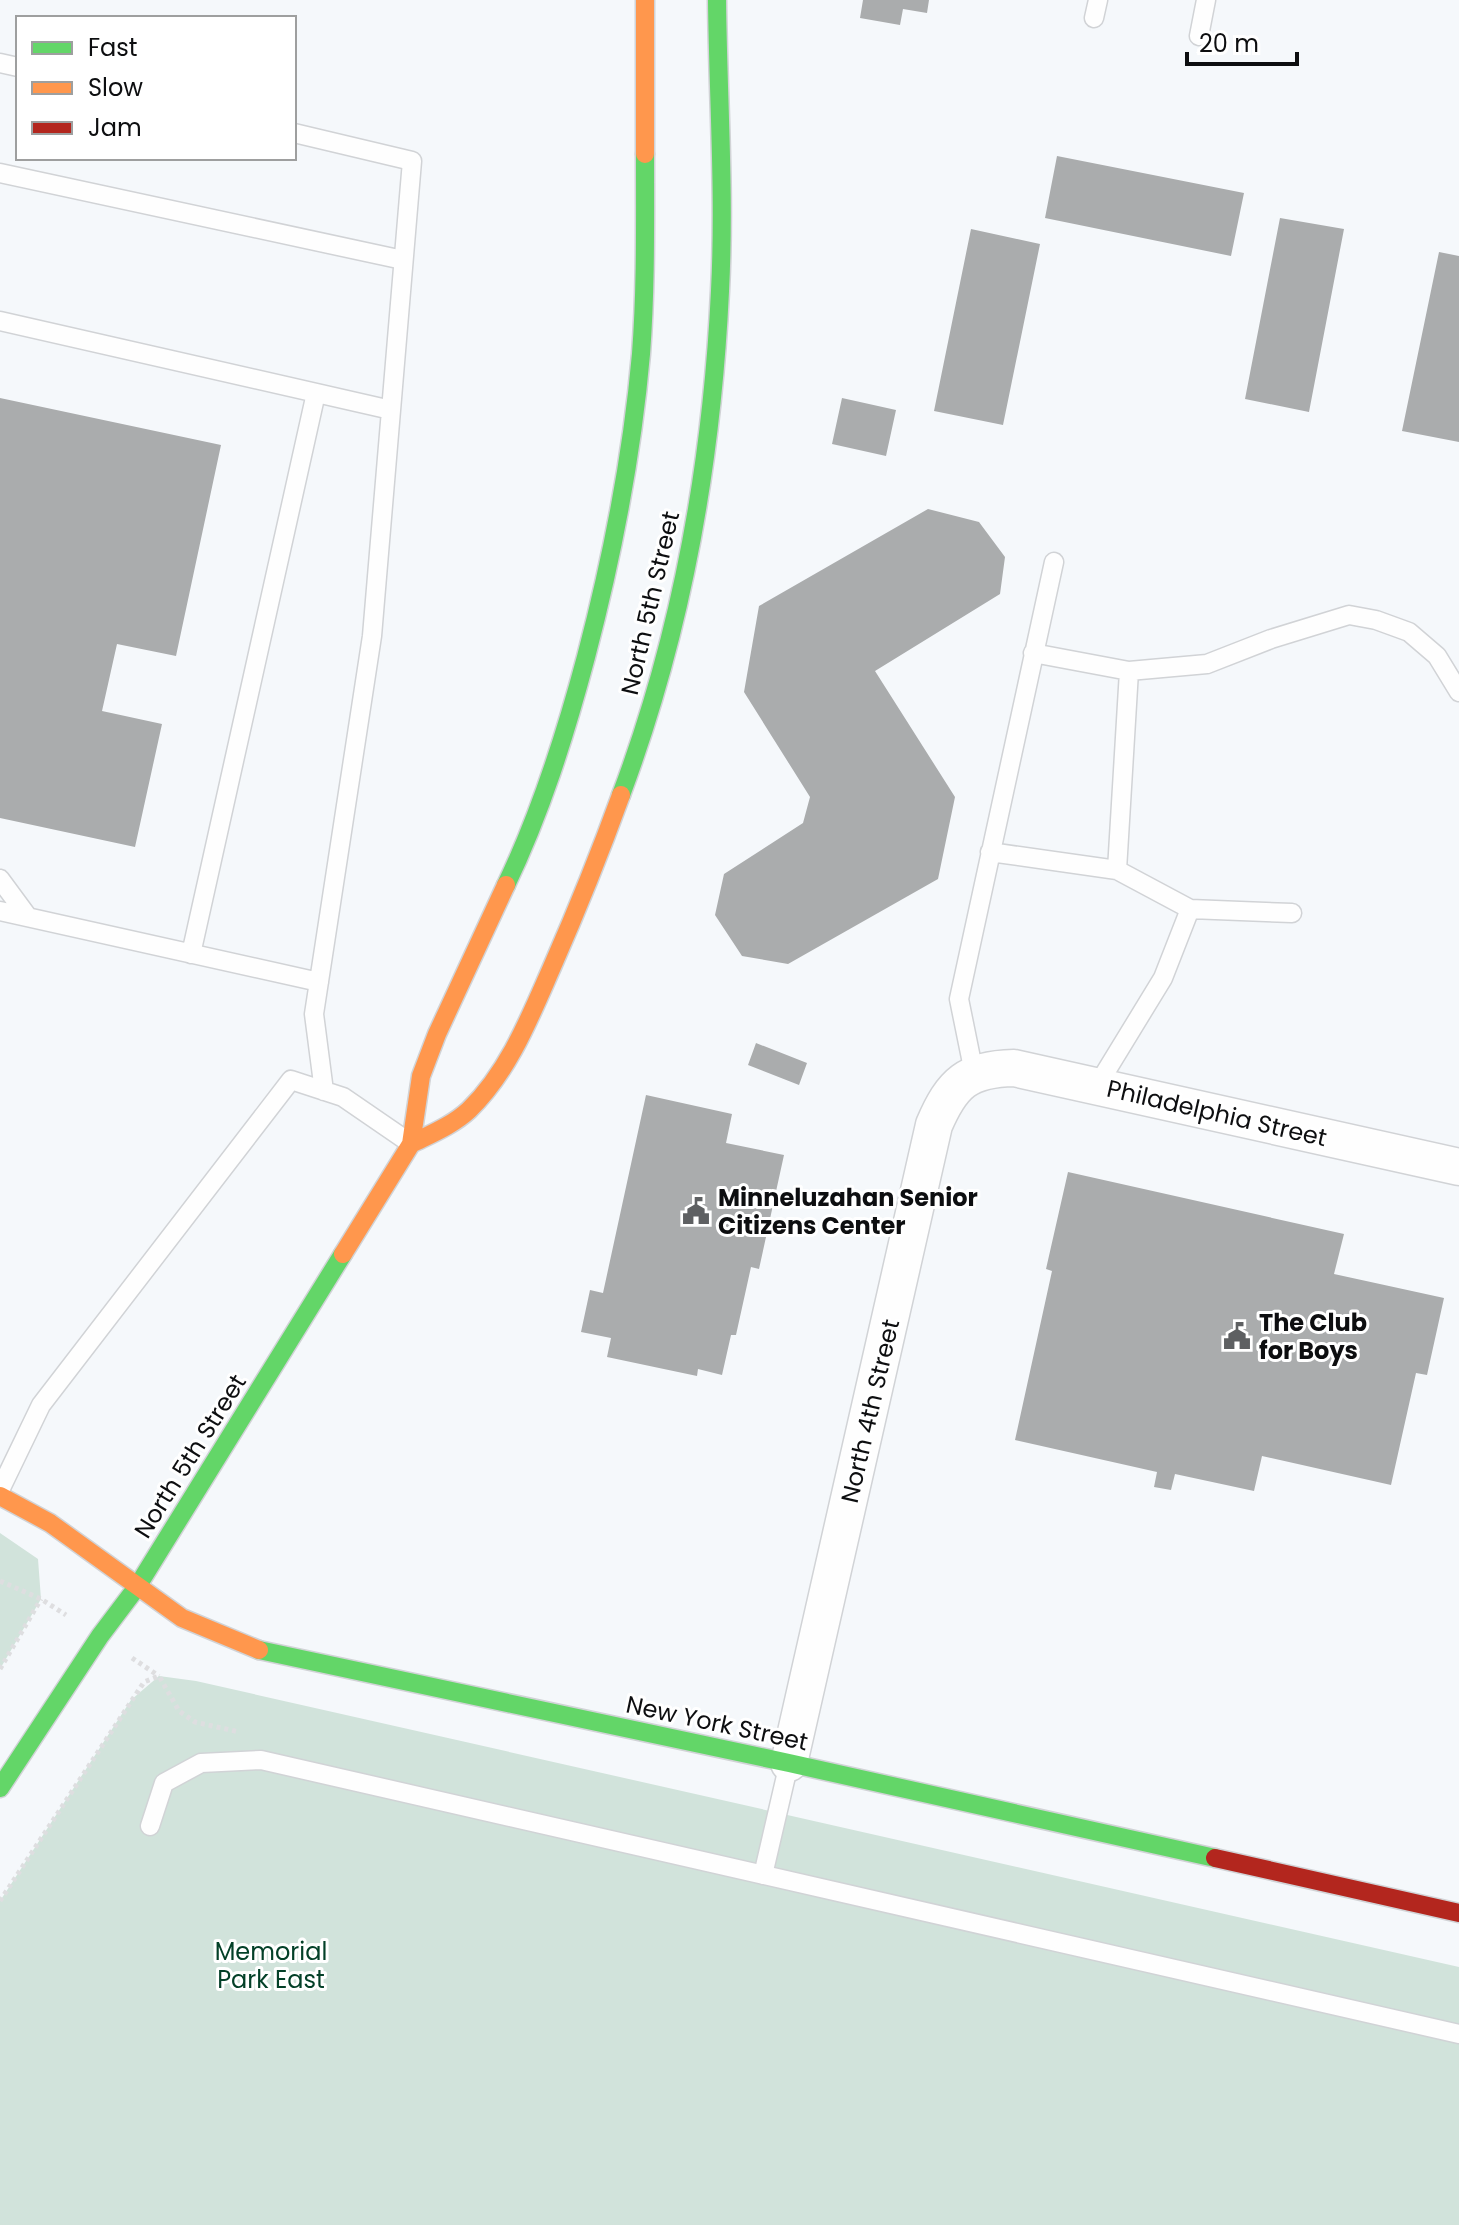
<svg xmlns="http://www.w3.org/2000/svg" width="1459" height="2225" font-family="Poppins,sans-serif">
  <rect width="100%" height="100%" fill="#f5f8fb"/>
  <path fill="#d1e3db" d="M0,1533L38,1559L41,1599L0,1669Z
    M159,1676L196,1681L1459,1967V2225H0V1901L131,1700Z"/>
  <path fill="#aaacad" d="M863,0H929L927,13L903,9L900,25L860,18Z
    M1057,156L1244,193L1231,256L1045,218Z
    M1280,218L1344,229L1309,412L1245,399Z
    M971,229L1040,244L1003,425L934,411Z
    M1439,252L1459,256V442L1402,431Z
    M0,398L221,445L176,656L117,644L102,711L162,724L135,847L0,818Z
    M842,398L896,410L886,456L832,444Z
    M928,509L979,522L1005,557L1000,594L875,671L955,797L938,879L788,964L742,956L715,915L724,874L803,823L810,797L744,692L759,606Z
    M756,1043L807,1063L799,1085L748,1065Z
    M646,1095L732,1114L726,1143L784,1155L759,1269L751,1267L736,1335H731L722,1375L698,1369L697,1376L607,1357L611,1338L581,1332L590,1290L603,1293Z
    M1068,1172L1344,1234L1334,1274L1444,1298L1427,1375L1416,1373L1391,1485L1262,1456L1254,1491L1175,1474L1171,1490L1154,1487L1157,1472L1015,1440L1052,1271L1046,1269Z"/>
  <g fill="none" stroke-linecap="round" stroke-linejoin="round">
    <g stroke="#d1d3d6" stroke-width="21">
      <path id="lane" d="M1094,18L1098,0
        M1199,36L1206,0
        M0,63L18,67
        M294,133L412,161L372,636L314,1014L324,1091
        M0,173L403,260
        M0,321L391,410
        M1033,653L1129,671L1207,664L1271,639L1349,615L1376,620L1409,632L1437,656L1459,692
        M990,852L1117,870L1129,671
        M1117,870L1190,909L1292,913
        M0,879L28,917
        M0,911L319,982
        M191,954L316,393
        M974,1073L959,999L1054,562
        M1097,1086L1163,978L1190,909
        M0,1490L41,1405L291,1080L343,1097L410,1143
        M150,1826L164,1783L201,1763L261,1760L1459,2034
        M763,1875L789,1763"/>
    </g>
    <g stroke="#d1d3d6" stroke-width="39">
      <path id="street" d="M789,1763L934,1125C952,1083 967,1069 1014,1068L1459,1167"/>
    </g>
    <g stroke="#d1d3d6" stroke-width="21">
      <path id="fast" d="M621,795C681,635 712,461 720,291C725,194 718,97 717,0
        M506,885C541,812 565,736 586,657C612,558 632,457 641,354C646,288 645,221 645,154
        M259,1650L789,1763L1215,1858
        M0,1788L100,1636L137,1587L343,1254"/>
    </g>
    <g stroke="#d1d3d6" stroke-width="21">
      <path id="slow" d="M645,0V154
        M411,1144C431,1134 453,1125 469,1110C509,1071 530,1017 552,967C577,910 600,853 621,795
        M343,1254L411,1144L421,1076L437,1034L506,885
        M0,1496L50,1523L182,1618L259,1650"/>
    </g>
    <g stroke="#d1d3d6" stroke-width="21">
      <path id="jam" d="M1215,1858L1459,1913"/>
    </g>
    <path stroke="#dedee0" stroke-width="5" stroke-dasharray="4 4" stroke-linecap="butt" d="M0,1581L41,1599L66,1615
      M132,1658L159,1676
      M0,1669L41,1599
      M0,1901L144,1682L159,1676L179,1711L195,1722L239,1732"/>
    <use href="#lane" stroke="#fefefe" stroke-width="18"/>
    <use href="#street" stroke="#fefefe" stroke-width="36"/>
    <use href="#fast" stroke="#63d668" stroke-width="18"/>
    <use href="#slow" stroke="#ff974d" stroke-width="18"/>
    <use href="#jam" stroke="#b3261e" stroke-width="18"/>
  </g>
  <defs>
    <g id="civic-bare" transform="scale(2.16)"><path d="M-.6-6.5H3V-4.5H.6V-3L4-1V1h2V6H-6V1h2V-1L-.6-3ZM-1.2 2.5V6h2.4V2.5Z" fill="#5e6062" stroke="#fff" stroke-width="2.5" paint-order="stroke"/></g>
  </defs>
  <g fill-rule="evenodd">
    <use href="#civic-bare" x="696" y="1211"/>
    <use href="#civic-bare" x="1237" y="1336"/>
  </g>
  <g text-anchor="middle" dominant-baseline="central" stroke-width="6" stroke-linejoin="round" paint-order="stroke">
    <g font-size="24" fill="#0d0e10" stroke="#fff">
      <text transform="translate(650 603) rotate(-77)">North 5th Street</text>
      <text transform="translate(1217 1113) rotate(13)">Philadelphia Street</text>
      <text transform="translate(870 1411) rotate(-77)">North 4th Street</text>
      <text transform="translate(190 1456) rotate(-58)">North 5th Street</text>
      <text transform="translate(717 1723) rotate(12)">New York Street</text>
    </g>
    <g font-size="24" font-weight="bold" fill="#0d0e10" stroke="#fff" text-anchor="start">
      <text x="718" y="1197">Minneluzahan Senior<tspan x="718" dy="28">Citizens Center</tspan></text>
      <text x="1259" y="1322">The Club<tspan x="1259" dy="28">for Boys</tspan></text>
    </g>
    <g font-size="24" fill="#034028" stroke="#fff">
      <text x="271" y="1951">Memorial<tspan x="271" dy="28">Park East</tspan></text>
    </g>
  </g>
  <rect x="16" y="16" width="280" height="144" fill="#ffffff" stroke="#9e9f9f" stroke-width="2"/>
  <rect x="32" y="42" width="40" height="12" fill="#63d668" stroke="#9e9f9f" stroke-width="2"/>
  <text x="88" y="56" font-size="24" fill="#0d0e10">Fast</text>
  <rect x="32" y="82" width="40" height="12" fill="#ff974d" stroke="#9e9f9f" stroke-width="2"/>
  <text x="88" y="96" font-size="24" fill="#0d0e10">Slow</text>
  <rect x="32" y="122" width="40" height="12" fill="#b3261e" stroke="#9e9f9f" stroke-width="2"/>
  <text x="88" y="136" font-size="24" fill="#0d0e10">Jam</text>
  <path d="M1187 52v12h110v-12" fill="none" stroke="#0d0e10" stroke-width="4"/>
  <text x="1199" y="52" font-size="24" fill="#0d0e10" stroke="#ffffff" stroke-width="6" paint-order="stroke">20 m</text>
</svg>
